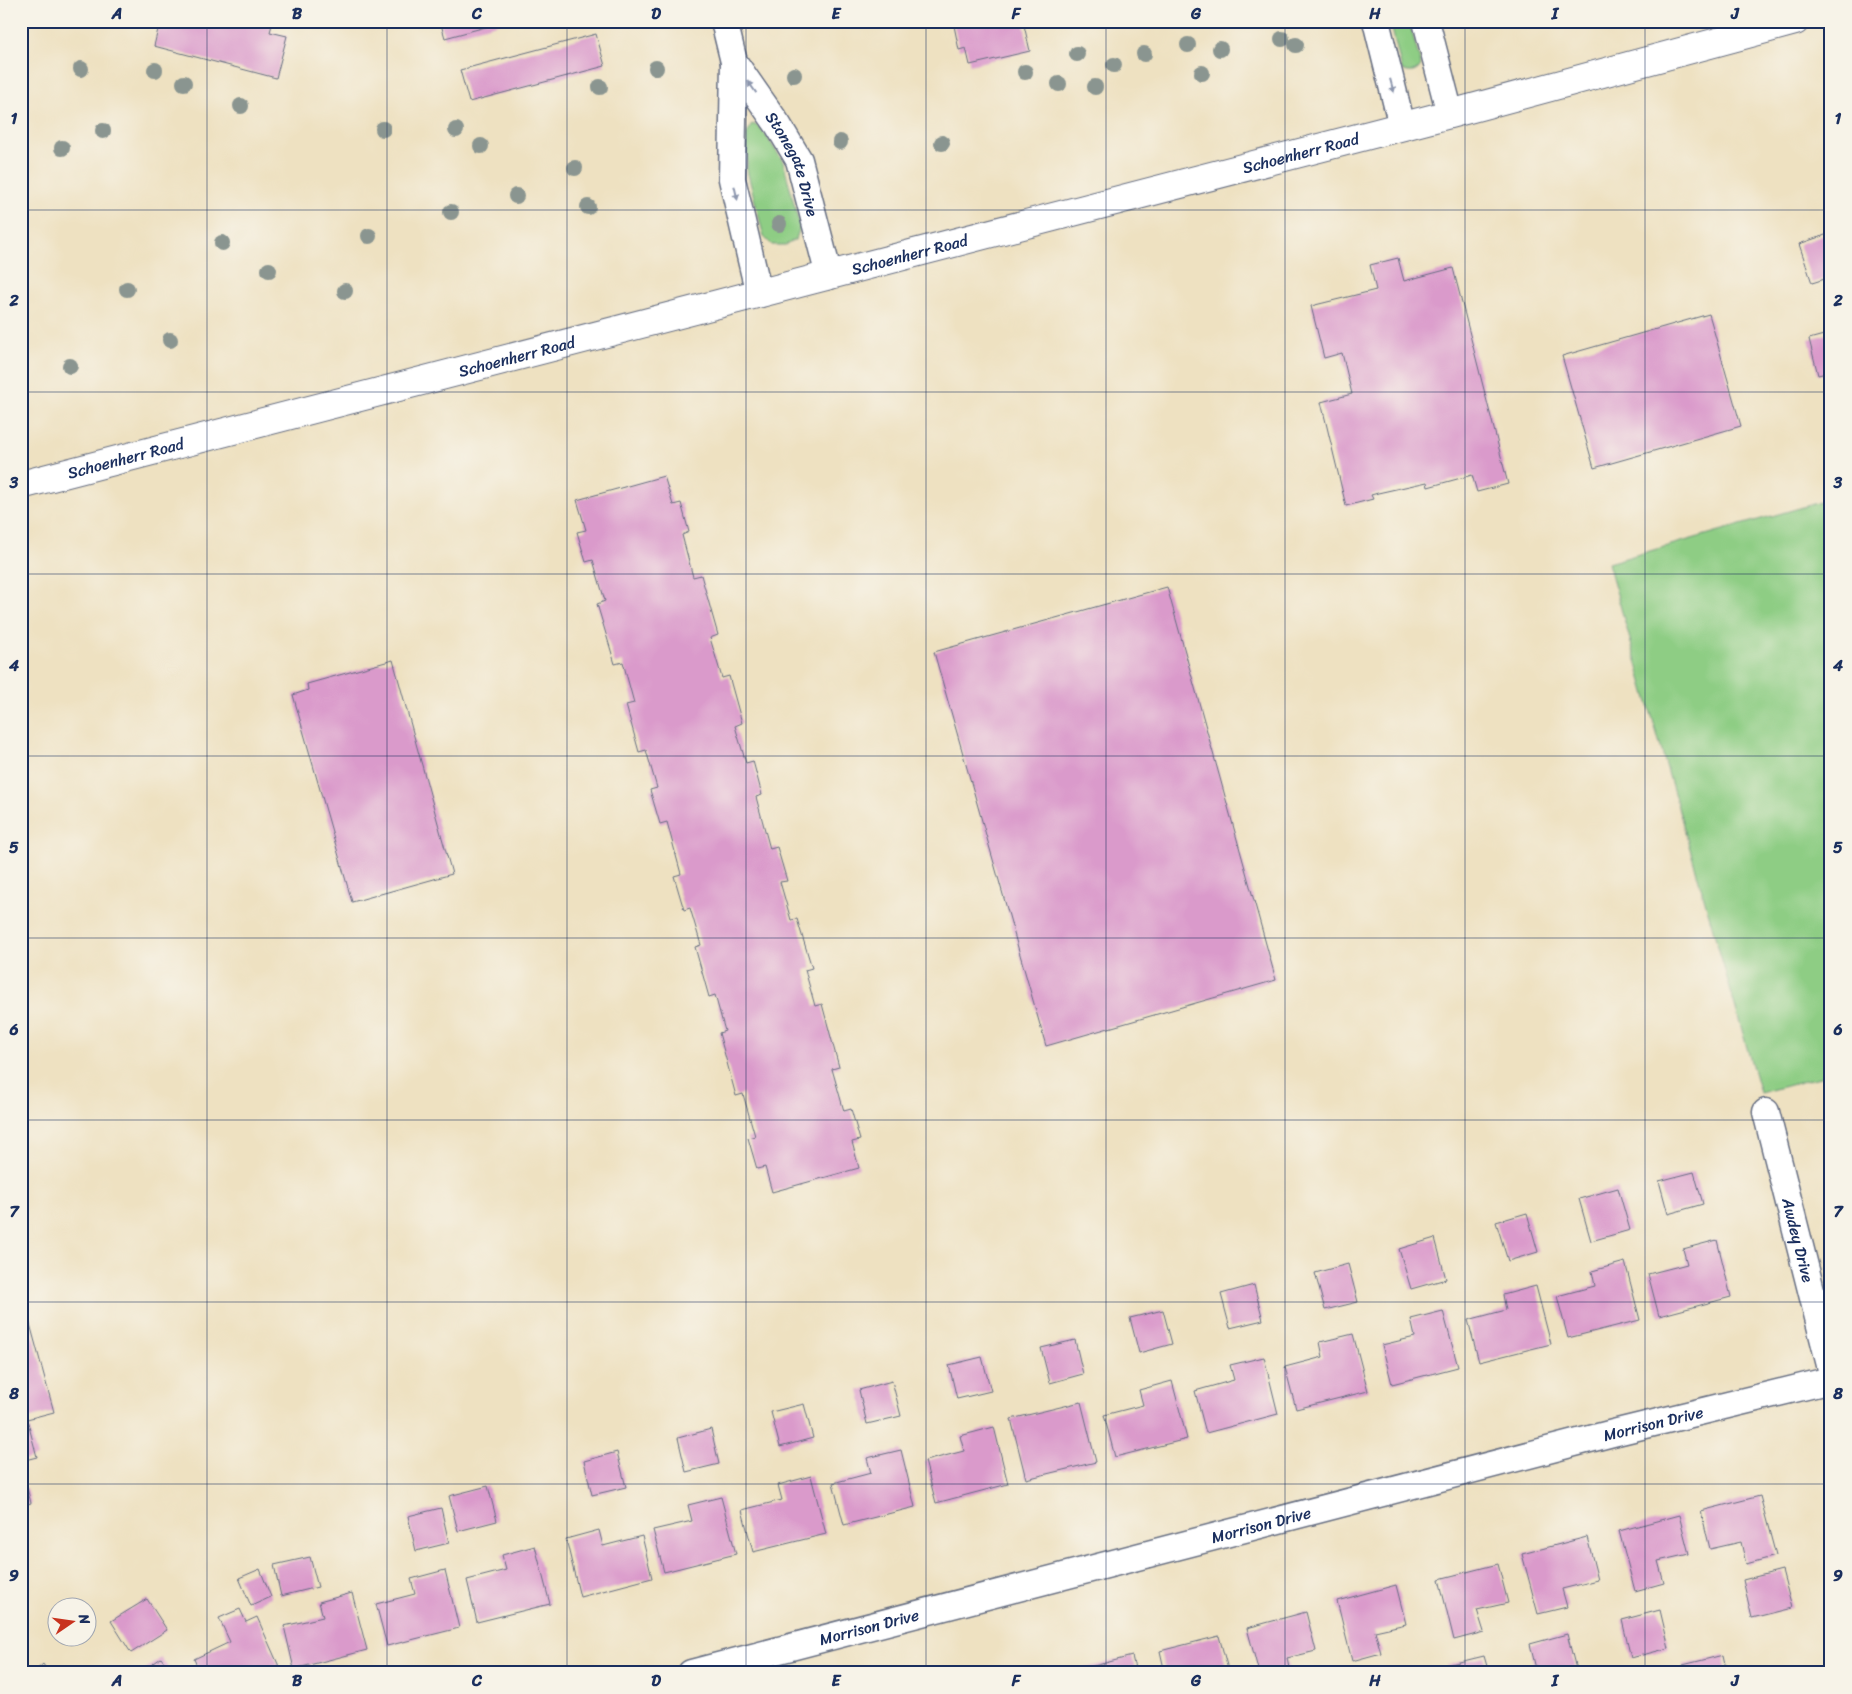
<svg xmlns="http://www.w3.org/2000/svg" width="1852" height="1694" font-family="Sriracha,sans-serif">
  <rect width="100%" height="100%" fill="#f7f3e8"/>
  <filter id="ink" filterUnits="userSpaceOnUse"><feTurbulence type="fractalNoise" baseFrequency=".02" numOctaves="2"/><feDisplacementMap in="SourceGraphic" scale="10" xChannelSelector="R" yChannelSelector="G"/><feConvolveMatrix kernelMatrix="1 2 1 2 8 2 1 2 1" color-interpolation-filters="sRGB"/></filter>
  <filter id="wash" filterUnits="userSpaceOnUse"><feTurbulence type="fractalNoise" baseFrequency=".0096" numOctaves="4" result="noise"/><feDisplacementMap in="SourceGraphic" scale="20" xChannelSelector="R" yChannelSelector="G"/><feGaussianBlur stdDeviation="1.12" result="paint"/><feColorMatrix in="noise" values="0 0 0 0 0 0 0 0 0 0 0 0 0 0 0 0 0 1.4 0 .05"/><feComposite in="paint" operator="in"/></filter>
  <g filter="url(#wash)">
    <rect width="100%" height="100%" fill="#eee1c1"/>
    <path fill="#8ecd84" stroke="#547e71" d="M1390,21H1409L1421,65C1417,73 1410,74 1402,70Z
      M752,124L758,126L762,130L783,161L800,227L796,239L786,245H772L764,237L747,170V134Z
      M1831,499V1074L1760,1093L1608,563Z"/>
    <g id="blocks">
      <path fill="#da9acb" d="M160,21H273L270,32L287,36L276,78L154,46Z
        M440,21H504V22L445,38Z
        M953,21H1023L1030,51L970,65L966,48L959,50Z
        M596,34L605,66L469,102L460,70Z
        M1831,233V277L1812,283L1799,244Z
        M1398,258L1404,281L1453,268L1508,484L1477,492L1472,475L1428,487L1427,482L1378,493L1371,495L1373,499L1346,506L1321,402L1352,394L1342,353L1324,358L1311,306L1376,290L1370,265Z
        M1709,314L1741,426L1594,468L1562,356Z
        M1831,333V372L1818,375L1809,339Z
        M664,476L673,505L681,503L689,532L682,535L693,577L701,575L718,635L710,638L722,678L729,676L742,723L735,726L746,763L753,761L762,795L756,797L770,849L777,847L787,881L780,882L791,920L797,919L812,968L805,970L815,1006L822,1004L839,1067L832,1069L844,1111L851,1109L860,1140L852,1142L859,1168L772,1192L765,1167L757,1169L748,1138L755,1136L743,1094L736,1096L719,1033L725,1031L715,995L709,997L695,947L701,945L690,908L684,910L674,876L681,874L667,822L660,824L650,790L657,788L646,750L639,752L626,705L634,703L623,662L615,664L597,604L605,601L593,560L586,562L577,532L586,530L577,500Z
        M1167,587L1276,980L1046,1046L934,652Z
        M393,660L452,874L352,902L293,695L308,690L307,684Z
        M1694,1172L1703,1204L1668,1214L1659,1181Z
        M1618,1188L1630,1230L1591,1241L1579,1199Z
        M1527,1213L1538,1252L1508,1261L1496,1222Z
        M1435,1238L1446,1279L1411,1289L1399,1249Z
        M1717,1240L1731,1297L1659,1316L1648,1274L1687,1264L1683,1249Z
        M1625,1262L1640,1320L1568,1338L1557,1296L1595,1286L1592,1271Z
        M1348,1264L1358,1302L1325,1310L1315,1273Z
        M1254,1285L1263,1320L1230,1328L1221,1294Z
        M1536,1286L1551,1344L1479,1362L1468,1320L1506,1310L1503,1295Z
        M21,1291L54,1412L27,1419L37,1457L21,1461Z
        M1163,1310L1172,1344L1139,1353L1130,1318Z
        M1443,1311L1458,1367L1392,1384L1382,1345L1415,1337L1411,1319Z
        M1353,1334L1368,1391L1296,1409L1285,1367L1323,1357L1320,1342Z
        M1075,1340L1083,1374L1050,1383L1041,1348Z
        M982,1357L991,1391L957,1399L949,1365Z
        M1264,1357L1278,1414L1206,1433L1195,1391L1234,1380L1230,1365Z
        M892,1381L901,1416L867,1424L859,1390Z
        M1172,1381L1187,1439L1115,1457L1104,1415L1143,1405L1139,1390Z
        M1081,1402L1096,1462L1026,1479L1011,1419Z
        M804,1404L813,1438L780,1447L771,1412Z
        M994,1427L1008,1484L936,1503L925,1461L964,1451L960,1436Z
        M711,1429L719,1464L686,1472L678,1438Z
        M901,1450L915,1507L844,1525L833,1483L871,1473L867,1458Z
        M617,1452L626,1487L592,1495L584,1461Z
        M811,1476L826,1534L753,1552L742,1510L782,1500L778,1485Z
        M488,1486L497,1521L458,1531L449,1496Z
        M27,1488L31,1503L21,1506V1489Z
        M1760,1496L1776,1556L1746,1564L1741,1542L1710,1549L1701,1511Z
        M721,1497L736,1554L664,1572L653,1530L692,1521L688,1505Z
        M441,1508L449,1543L416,1551L408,1516Z
        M1679,1515L1689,1554L1658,1561L1664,1583L1635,1591L1619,1531Z
        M599,1530L603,1546L642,1536L652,1578L580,1597L566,1539Z
        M1587,1537L1598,1580L1562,1589L1567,1607L1538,1614L1522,1554Z
        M535,1546L550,1604L477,1622L467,1580L506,1570L502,1555Z
        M310,1557L318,1587L281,1596L274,1565Z
        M1498,1564L1508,1603L1477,1610L1484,1632L1454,1640L1439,1579Z
        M260,1569L271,1597L251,1606L239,1578Z
        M445,1570L459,1628L387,1646L376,1604L415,1594L411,1579Z
        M1782,1570L1792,1608L1752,1618L1743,1580Z
        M1396,1585L1406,1624L1375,1631L1381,1653L1352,1661L1337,1601Z
        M352,1593L367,1650L294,1669L284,1626L323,1617L319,1602Z
        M147,1599L167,1630L131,1653L111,1621Z
        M240,1609L246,1622L257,1617L282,1673H200L194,1659L230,1642L219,1618Z
        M1660,1610L1669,1648L1631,1658L1622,1620Z
        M1306,1612L1316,1651L1287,1658L1290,1673H1259L1247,1628Z
        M1567,1634L1577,1673H1537L1530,1644Z
        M1219,1636L1229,1673H1165L1160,1651Z
        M1723,1655L1727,1673H1685L1683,1665Z
        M1132,1656L1136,1673H1071V1672Z
        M1484,1656L1489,1673H1449L1447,1665Z
        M161,1658L172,1673H140Z
        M43,1664L49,1673H33Z"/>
    </g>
  </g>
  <g filter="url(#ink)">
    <use href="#blocks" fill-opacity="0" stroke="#656d81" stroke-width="1"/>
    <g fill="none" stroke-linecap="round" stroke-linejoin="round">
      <g stroke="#656d81" stroke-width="29">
        <g id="minor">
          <path d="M724,21L734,62"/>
          <path d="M1376,21L1402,126"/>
          <path d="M1426,21L1450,114"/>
          <path id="s1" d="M759,294L732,179L734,62L778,125L799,160L829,276"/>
          <path id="s2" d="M1766,1112L1831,1369"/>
          <path id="s3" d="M691,1673L1613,1433L1831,1380"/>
        </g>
      </g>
      <g stroke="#656d81" stroke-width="30">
        <g id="secondary">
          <path id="s4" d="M21,485L1450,114L1795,21"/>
        </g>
      </g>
      <path stroke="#656d81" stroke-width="3" stroke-dasharray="1 4" stroke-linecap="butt" d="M21,168L23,176L21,177"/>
      <use href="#minor" stroke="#fff" stroke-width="26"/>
      <use href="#secondary" stroke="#fff" stroke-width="28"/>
    </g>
    <g fill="#8a9590">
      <circle cx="1282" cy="39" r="8"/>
      <circle cx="1188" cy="45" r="8"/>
      <circle cx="1296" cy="45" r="8"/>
      <circle cx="1220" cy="49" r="8"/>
      <circle cx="1077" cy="54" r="8"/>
      <circle cx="1144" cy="54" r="8"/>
      <circle cx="1114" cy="65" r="8"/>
      <circle cx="656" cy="68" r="8"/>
      <circle cx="81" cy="69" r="8"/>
      <circle cx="155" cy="70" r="8"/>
      <circle cx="1025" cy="72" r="8"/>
      <circle cx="1202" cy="73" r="8"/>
      <circle cx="794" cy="75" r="8"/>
      <circle cx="184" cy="83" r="8"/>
      <circle cx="1059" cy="84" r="8"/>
      <circle cx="600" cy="87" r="8"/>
      <circle cx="1095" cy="87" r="8"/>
      <circle cx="241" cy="106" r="8"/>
      <circle cx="383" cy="129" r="8"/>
      <circle cx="456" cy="130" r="8"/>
      <circle cx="103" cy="131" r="8"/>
      <circle cx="840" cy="142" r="8"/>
      <circle cx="942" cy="143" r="8"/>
      <circle cx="481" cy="146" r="8"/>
      <circle cx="62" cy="148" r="8"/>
      <circle cx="575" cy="168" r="8"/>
      <circle cx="516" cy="196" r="8"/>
      <circle cx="588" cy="207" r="8"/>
      <circle cx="451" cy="212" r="8"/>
      <circle cx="779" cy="224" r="8"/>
      <circle cx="369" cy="236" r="8"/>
      <circle cx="222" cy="243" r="8"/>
      <circle cx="269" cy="270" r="8"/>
      <circle cx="127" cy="289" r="8"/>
      <circle cx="345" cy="291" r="8"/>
      <circle cx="170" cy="340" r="8"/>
      <circle cx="70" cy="366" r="8"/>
    </g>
    <defs><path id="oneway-solid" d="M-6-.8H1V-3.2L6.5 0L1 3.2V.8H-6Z" transform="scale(1.25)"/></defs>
    <g fill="#8d97ae">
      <use href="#oneway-solid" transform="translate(1392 86) rotate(75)"/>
      <use href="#oneway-solid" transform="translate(752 87) rotate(-125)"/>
      <use href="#oneway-solid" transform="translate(736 193) rotate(77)"/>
    </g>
  </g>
  <path fill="none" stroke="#1b2f5e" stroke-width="1" stroke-opacity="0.55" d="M207,21V1673M387,21V1673M567,21V1673M746,21V1673M926,21V1673M1106,21V1673M1285,21V1673M1465,21V1673M1645,21V1673M21,210H1831M21,392H1831M21,574H1831M21,756H1831M21,938H1831M21,1120H1831M21,1302H1831M21,1484H1831"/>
  <g text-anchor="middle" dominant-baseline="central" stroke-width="4" stroke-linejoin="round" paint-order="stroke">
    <g font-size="16" fill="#1b2f5e" stroke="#f7f3e8">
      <text stroke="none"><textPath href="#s4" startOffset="1322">Schoenherr Road</textPath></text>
      <text stroke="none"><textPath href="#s1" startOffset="354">Stonegate Drive</textPath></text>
      <text stroke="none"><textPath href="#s4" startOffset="918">Schoenherr Road</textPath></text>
      <text stroke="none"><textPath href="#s4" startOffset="512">Schoenherr Road</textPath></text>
      <text stroke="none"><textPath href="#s4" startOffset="108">Schoenherr Road</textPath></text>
      <text stroke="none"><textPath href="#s2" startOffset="132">Awdey Drive</textPath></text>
      <text stroke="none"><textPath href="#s3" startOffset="994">Morrison Drive</textPath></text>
      <text stroke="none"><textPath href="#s3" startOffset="589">Morrison Drive</textPath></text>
      <text stroke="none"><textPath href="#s3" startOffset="184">Morrison Drive</textPath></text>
    </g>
  </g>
  <rect width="1852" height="1694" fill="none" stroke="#f7f3e8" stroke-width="55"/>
  <g transform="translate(72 1622) rotate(77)"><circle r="24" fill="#f7f3e8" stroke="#9fa5b1"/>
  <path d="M0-4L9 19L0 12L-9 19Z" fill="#c8321e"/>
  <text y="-8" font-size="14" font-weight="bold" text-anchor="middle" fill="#1b2f5e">N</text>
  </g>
  <rect x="28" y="28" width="1796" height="1638" fill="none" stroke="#1b2f5e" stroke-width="2"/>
  <g font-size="16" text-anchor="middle" font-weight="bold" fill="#1b2f5e">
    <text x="117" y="19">A</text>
    <text x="297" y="19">B</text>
    <text x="477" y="19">C</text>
    <text x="656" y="19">D</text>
    <text x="836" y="19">E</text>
    <text x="1016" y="19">F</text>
    <text x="1196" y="19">G</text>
    <text x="1375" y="19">H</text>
    <text x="1555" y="19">I</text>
    <text x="1735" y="19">J</text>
    <text x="14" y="124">1</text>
    <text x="1838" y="124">1</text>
    <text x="14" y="306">2</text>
    <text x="1838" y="306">2</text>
    <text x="14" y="488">3</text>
    <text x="1838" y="488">3</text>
    <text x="14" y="671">4</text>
    <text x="1838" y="671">4</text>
    <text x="14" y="853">5</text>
    <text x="1838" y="853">5</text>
    <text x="14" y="1035">6</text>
    <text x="1838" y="1035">6</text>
    <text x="14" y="1217">7</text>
    <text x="1838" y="1217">7</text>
    <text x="14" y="1399">8</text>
    <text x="1838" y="1399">8</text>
    <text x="14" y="1581">9</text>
    <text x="1838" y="1581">9</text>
    <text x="117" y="1686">A</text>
    <text x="297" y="1686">B</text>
    <text x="477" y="1686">C</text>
    <text x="656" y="1686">D</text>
    <text x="836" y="1686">E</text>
    <text x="1016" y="1686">F</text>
    <text x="1196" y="1686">G</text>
    <text x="1375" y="1686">H</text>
    <text x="1555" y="1686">I</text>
    <text x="1735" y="1686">J</text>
  </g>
</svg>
